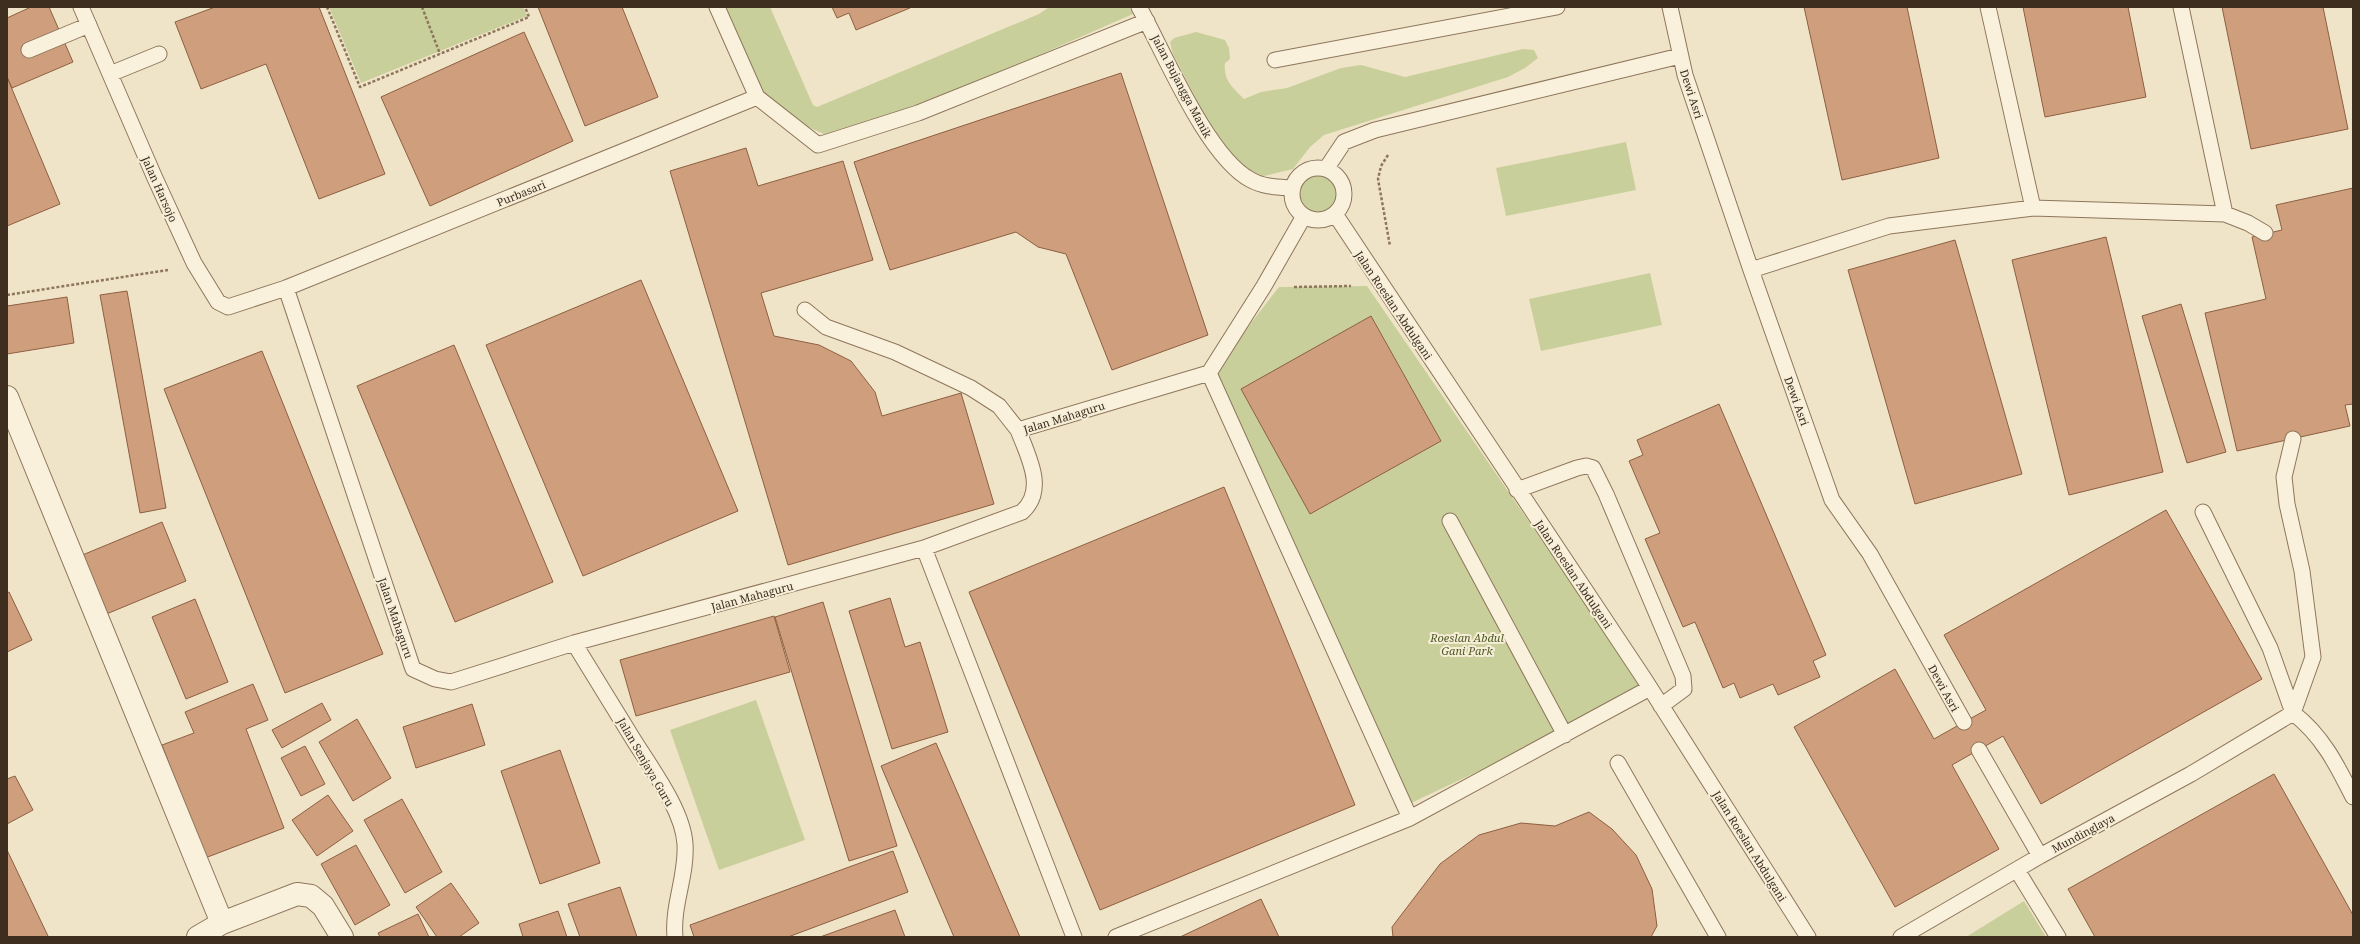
<svg xmlns="http://www.w3.org/2000/svg" width="2360" height="944" font-family="'Noto Serif',serif">
  <rect width="100%" height="100%" fill="#f0e4c8"/>
  <path fill="#c9cf9b" d="M329,7H523L527,16L361,83Z
    M726,7H770L813,105L817,107L1039,14L1049,7H1129L1133,14L989,77L901,110L824,134L808,127L764,93Z
    M1196,32L1225,40L1229,48L1230,59L1225,63C1223,80 1233,88 1244,99L1261,92L1287,88L1341,68L1361,65L1405,77L1523,49L1534,50L1538,58L1525,68L1508,77L1324,135L1310,147L1293,169L1264,176L1248,172L1213,131L1173,54L1170,42L1174,38Z
    M1626,142L1636,190L1506,216L1496,168Z
    M1296 194a22 22 0 1 1 44 0a22 22 0 1 1-44 0Z
    M1650,273L1662,325L1541,351L1529,299Z
    M1367,286L1646,692L1407,805L1213,372L1279,287Z
    M756,700L805,840L719,870L670,730Z
    M2024,901L2046,937H1966Z"/>
  <path fill="#cf9f7d" stroke="#8d5f41" d="M31,7H49L73,62L12,88L7,77V18Z
    M215,7H319L385,174L319,199L266,64L201,89L175,22Z
    M538,7H622L658,97L585,126Z
    M832,7H909L910,8L856,30L849,13L837,18Z
    M1804,7H1907L1939,158L1842,180Z
    M2023,7H2128L2146,97L2045,117Z
    M2222,7H2323L2348,129L2251,149Z
    M524,32L573,141L430,206L381,97Z
    M1121,73L1208,335L1112,370L1066,254L1038,247L1016,232L890,270L854,162Z
    M7,77L60,204L7,226Z
    M746,148L758,186L843,161L873,260L761,293L774,336L819,345L851,361L875,392L882,416L961,393L994,504L788,565L670,171Z
    M2353,188V404L2345,405L2350,426L2237,451L2205,313L2266,299L2252,237L2282,230L2276,205Z
    M2106,237L2163,472L2069,495L2012,260Z
    M1955,240L2022,474L1915,504L1848,270Z
    M641,280L738,511L583,576L486,345Z
    M127,291L166,508L140,513L100,295Z
    M67,297L74,343L7,354V306Z
    M2181,304L2226,452L2187,463L2142,316Z
    M1371,316L1441,441L1310,514L1241,389Z
    M454,345L553,582L455,622L357,386Z
    M262,351L383,654L285,693L164,389Z
    M1719,404L1826,655L1813,661L1820,677L1778,695L1773,684L1740,698L1734,683L1723,688L1695,622L1683,627L1645,539L1660,533L1629,461L1643,455L1637,440Z
    M1224,487L1355,805L1100,910L969,592Z
    M2166,510L2262,679L2041,804L2003,736L1952,765L1999,849L1895,907L1794,727L1895,669L1934,739L1964,722L1986,710L1944,635Z
    M162,522L186,581L104,615L80,556Z
    M9,592L32,640L7,652V593Z
    M890,598L905,647L920,642L948,732L892,749L849,611Z
    M195,599L228,682L186,699L152,617Z
    M823,602L897,846L849,861L775,617Z
    M774,616L790,672L636,716L620,660Z
    M253,684L268,720L246,729L284,828L205,858L162,745L194,733L185,712Z
    M322,703L331,720L282,748L272,730Z
    M472,704L485,745L416,768L403,727Z
    M357,719L391,778L353,801L319,742Z
    M936,743L1020,937H954L881,766Z
    M305,746L325,784L301,796L281,758Z
    M560,750L600,863L540,884L501,771Z
    M2274,774L2353,915V937H2095L2068,889Z
    M15,776L33,810L7,824V779Z
    M328,795L353,831L317,856L292,820Z
    M402,799L442,872L405,893L364,820Z
    M1589,812L1612,829L1636,855L1652,889L1657,926L1651,937H1393L1392,927L1440,864L1479,835L1521,823L1555,826Z
    M356,845L390,905L355,925L321,864Z
    M7,850L48,936L46,937H7Z
    M893,851L908,892L788,937H694L690,925Z
    M451,883L479,923L459,937H437L416,907Z
    M620,887L637,937H580L568,904Z
    M1261,899L1279,937H1180Z
    M895,910L905,937H820Z
    M558,911L567,937H523L519,924Z
    M418,914L429,937H380L378,933Z"/>
  <g fill="none" stroke-linecap="round" stroke-linejoin="round">
    <g stroke="#8d765c" stroke-width="17">
      <path id="lane" d="M81,7L154,176L194,263L218,302L228,307L286,288L757,97
        M717,7L757,97L818,145L918,113L1147,21
        M1139,7C1164,52 1207,157 1251,180C1263,187 1279,187 1293,188
        M1670,7L1685,75L1751,270L1832,500L1870,554L1964,722
        M1988,7L2033,208
        M2181,7L2225,214
        M29,50L89,25
        M1275,60L1557,7
        M110,74L159,54
        M1292 194a26 26 0 1 1 52 0a26 26 0 1 1-52 0Z
        M1326,169L1344,142L1375,130L1680,56
        M1335,214L1645,680L1808,937
        M1751,270L1889,226L2033,208L2225,214L2248,223L2265,233
        M286,288L413,669L435,679L451,682L574,643L924,548L1022,512C1047,490 1028,456 1018,430L1209,373L1264,286L1304,216
        M805,310L826,327L895,352L971,388L999,406L1018,430
        M1209,373L1410,818
        M1517,490L1577,468L1586,466L1593,468L1606,494L1683,676L1684,689L1661,706
        M2203,512L2270,648L2293,713
        M1450,521L1565,735
        M924,548L1074,937
        M574,643C594,675 613,707 633,739C651,768 683,810 685,844C687,876 672,905 675,937
        M2293,713L2313,657L2302,571L2287,504L2284,477L2293,439
        M1979,750L2040,856
        M1618,763L1718,937
        M2017,870L2058,937
        M1116,937L1410,818L1650,688
        M1901,937L2040,856L2191,774L2293,713C2322,735 2337,765 2353,797"/>
    </g>
    <g stroke="#8d765c" stroke-width="24">
      <path id="street" d="M7,397L222,923
        M198,937L222,923L297,894L311,896L323,906L342,937"/>
    </g>
    <path stroke="#8d765c" stroke-width="2.5" stroke-dasharray="3 2" stroke-linecap="butt" d="M327,7L360,87L529,17L525,7
      M422,7L440,54
      M1388,155L1381,166L1378,179L1390,246
      M1294,287L1351,286
      M7,295L168,270"/>
    <use href="#lane" stroke="#faf1dc" stroke-width="15"/>
    <use href="#street" stroke="#faf1dc" stroke-width="22"/>
  </g>
  <g text-anchor="middle" dominant-baseline="central" stroke-width="4" stroke-linejoin="round" paint-order="stroke">
    <g font-size="11" fill="#3d2e20" stroke="#f7eed8">
      <text transform="translate(1182 86) rotate(62)">Jalan Bujangga Manik</text>
      <text transform="translate(1692 94) rotate(72)">Dewi Asri</text>
      <text transform="translate(160 189) rotate(66)">Jalan Harsojo</text>
      <text transform="translate(521 193) rotate(-22)">Purbasari</text>
      <text transform="translate(1394 305) rotate(56)">Jalan Roeslan Abdulgani</text>
      <text transform="translate(1797 401) rotate(70)">Dewi Asri</text>
      <text transform="translate(1064 417) rotate(-17)">Jalan Mahaguru</text>
      <text transform="translate(1574 574) rotate(56)">Jalan Roeslan Abdulgani</text>
      <text transform="translate(752 596) rotate(-15)">Jalan Mahaguru</text>
      <text transform="translate(396 618) rotate(71)">Jalan Mahaguru</text>
      <text transform="translate(1944 688) rotate(61)">Dewi Asri</text>
      <text transform="translate(646 762) rotate(60)">Jalan Senjaya Guru</text>
      <text transform="translate(2083 833) rotate(-28)">Mundinglaya</text>
      <text transform="translate(1750 846) rotate(58)">Jalan Roeslan Abdulgani</text>
    </g>
    <g font-size="11" font-style="italic" fill="#4d5a26" stroke="#f7eed8">
      <text x="1467" y="637">Roeslan Abdul<tspan x="1467" dy="13">Gani Park</tspan></text>
    </g>
  </g>
  <rect width="2360" height="944" fill="none" stroke="#3d2e20" stroke-width="16"/>
</svg>
